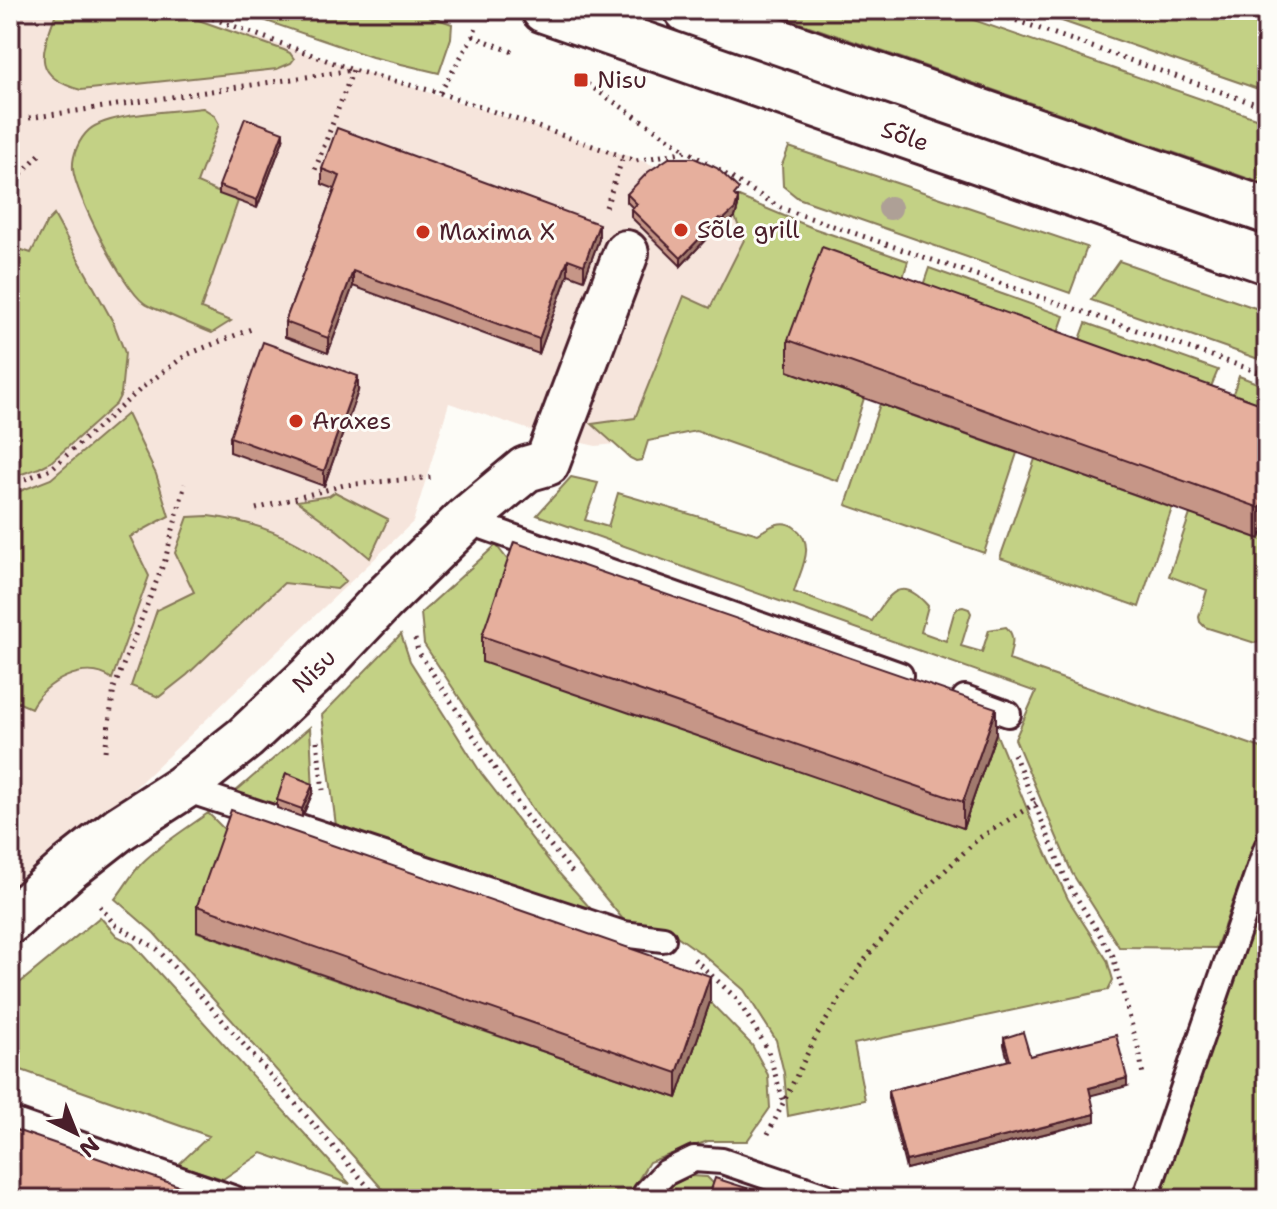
<svg xmlns="http://www.w3.org/2000/svg" width="1277" height="1209" font-family="'Shantell Sans',sans-serif">
  <rect width="100%" height="100%" fill="#fdfcf7"/>
  <filter id="ink" filterUnits="userSpaceOnUse"><feTurbulence type="fractalNoise" baseFrequency=".0125" numOctaves="2"/><feDisplacementMap in="SourceGraphic" scale="16" xChannelSelector="R" yChannelSelector="G"/><feConvolveMatrix kernelMatrix="1 2 1 2 8 2 1 2 1" color-interpolation-filters="sRGB"/></filter>
  <g filter="url(#ink)">
    <path fill="#f6e5dc" d="M10,10H171L637,159L813,228L615,444L596,446L542,434L449,403L413,522L10,907Z"/>
    <path fill="#c3d185" stroke="#867858" stroke-width="2" d="M57,10H170L284,50L290,53L294,59L291,63L277,69L81,90C28,76 43,50 57,10Z
      M234,10H412L452,24L451,38L439,73L372,57Z
      M763,10H945L1267,122V185Z
      M1030,10H1267V92Z
      M203,108L214,115L219,124L197,183L238,201L201,309L231,321L212,333C195,326 178,319 161,311C156,309 149,307 144,303C123,288 75,194 73,169C72,155 79,139 89,130C109,113 176,111 203,108Z
      M789,147L1087,247L1070,293L798,198L783,186L782,165Z
      M739,197L813,228L908,261L895,304L789,371L864,398L838,481L696,431L648,441L642,460L636,461L630,458L592,424L635,418L684,296L710,308L744,240L735,217L738,207L734,203Z
      M54,215L113,322L125,353L121,394L116,404L51,462L39,468L10,478V246L31,253L47,222Z
      M1119,261L1267,312V362L1091,300Z
      M929,268L1064,316L1049,359L914,312Z
      M1086,323L1218,370L1200,413L1070,367Z
      M1239,376L1267,387V438L1223,422Z
      M880,404L1017,453L984,553L846,505Z
      M127,414L156,474L169,516L130,537L149,576L112,679C85,660 44,682 31,708L10,699V495L51,479Z
      M1035,459L1172,508L1139,607L1000,558Z
      M571,477L598,483L585,520L608,527L618,493L758,534C769,527 782,518 794,527C818,544 800,570 794,592L872,621C889,594 901,574 928,606L921,632L946,641L954,613L958,608L963,607L969,609L971,613L961,646L982,652L989,630L1006,627C1017,637 1011,647 1009,660L1267,750V808L1216,948L1119,947L1072,873L1015,739L1036,692L537,515Z
      M335,492L388,519L370,558L338,531L297,501L329,496Z
      M1190,514L1267,521V636L1262,641L1255,643L1205,627L1200,622L1199,617L1207,590L1169,576Z
      M208,516C261,522 308,542 346,581L337,589L284,583L187,675L159,697L131,686L157,610L194,592L175,553L188,517Z
      M496,545L514,568L963,828L996,733L1036,831L1068,899L1107,960L1113,980L1108,990L854,1044L865,1100L788,1116L784,1073L776,1040L744,990L705,956L667,929L626,923L536,814L424,644L421,613Z
      M401,634L410,661L481,773L557,871L599,918L336,826L322,715Z
      M310,727L313,792L286,781L277,808L235,792Z
      M208,813L231,836L197,932L677,1098L710,1002L752,1045L768,1075L770,1108L747,1141H708L649,1162L634,1187L631,1199H389L387,1194L154,933L115,899C125,887 131,874 142,863C161,844 186,829 208,813Z
      M1267,889V1199H1159Z
      M100,917L117,936L133,944L350,1184L262,1153L223,1179L178,1165L209,1136L10,1066V991Z
      M690,1176L707,1177L715,1185L711,1199H663L670,1186Z"/>
    <g fill="none" stroke-linecap="round" stroke-linejoin="round">
      <g stroke="#4a1f2b" stroke-width="30">
        <path id="service" d="M465,520L900,675
          M965,698L1008,714
          M182,788L623,934L663,939
          M10,1120L235,1199
          M643,1199L646,1193L665,1173L694,1159L722,1161L834,1199
          M1145,1199L1267,847"/>
      </g>
      <g stroke="#4a1f2b" stroke-width="50">
        <path id="minor" d="M10,921L69,868L120,828L182,788L245,738L311,676L383,600L465,520L526,469L547,463L626,253"/>
      </g>
      <g stroke="#4a1f2b" stroke-width="50">
        <path id="secondary" d="M544,10L1267,261
          M687,10L1267,211"/>
      </g>
      <path stroke="#4a1f2b" stroke-width="5" stroke-dasharray="2 6" stroke-linecap="butt" d="M190,10L353,70L440,93L473,36L476,27
        M986,10L1267,108
        M473,36L513,52
        M581,80L686,150
        M440,93L636,161L687,151L781,208L1267,375
        M29,118L353,70L313,175
        M10,185L40,154
        M606,207L623,157
        M10,485L51,469L143,387L186,355L251,329
        M256,509L344,485L435,477
        M415,639L418,651L526,816L572,872
        M317,741L323,790
        M105,751L114,688L165,560L185,484
        M1014,754L1068,884L1113,956L1140,1055L1143,1076
        M100,906L114,924L157,949L208,1004L371,1190L374,1199
        M694,959L737,999L767,1048L783,1100
        M768,1134L816,1036L868,955L930,885L979,838L1036,803"/>
      <use href="#service" stroke="#fdfcf7" stroke-width="24"/>
      <use href="#minor" stroke="#fdfcf7" stroke-width="44"/>
      <use href="#secondary" stroke="#fdfcf7" stroke-width="44"/>
    </g>
    <circle fill="#aea096" cx="890" cy="208" r="12"/>
    <path fill="#c69687" stroke="#4a1f2b" stroke-width="2" d="M283,140L257,208L219,194V186Z
      M322,169L599,239L584,280L568,274L539,354L353,286L328,353L285,337V322L335,189L322,184Z
      M627,194L739,197L737,198L738,206L735,217L724,227L719,225L681,266L631,217V209L633,208L627,202Z
      M788,340L1267,406L1260,539L788,371Z
      M358,391L324,486L230,452V437Z
      M482,636L996,733L963,828L482,662Z
      M313,792L302,817L277,808V800Z
      M197,906L710,1002L677,1098L197,931Z
      M1004,1038L1030,1056L1127,1086L1090,1095L1095,1121L906,1169L888,1098V1091L1008,1061L1004,1045Z"/>
    <path fill="#a17a6e" stroke="#4a1f2b" stroke-width="2" d="M283,132V140L257,208V200Z
      M738,199V206L735,217L724,227V219Z
      M719,218V225L681,266V258Z
      M599,224V239L584,280V265Z
      M568,259V274L539,354V339Z
      M353,271V286L328,353V338Z
      M358,376V391L324,486V471Z
      M1267,489V521L1260,539V508Z
      M996,708V733L963,828V802Z
      M313,784V792L302,817V809Z
      M710,976V1002L677,1098V1073Z
      M1127,1078V1086L1089,1096V1088Z
      M1095,1114V1121L906,1169V1161Z"/>
    <path fill="#e6af9d" stroke="#4a1f2b" stroke-width="2" d="M245,118L283,132L257,200L219,186Z
      M337,128L599,224L584,265L568,259L539,339L353,271L328,338L285,322L340,176L322,169Z
      M669,158H694L717,168L739,189L734,195L738,199L735,209L724,219L719,218L681,258L631,209L637,204L627,194L648,172Z
      M822,247L1267,406V489L1260,508L788,340Z
      M263,342L358,376L324,471L230,437Z
      M514,542L996,708L963,802L482,636Z
      M286,773L313,784L302,809L277,800Z
      M231,810L710,976L677,1073L197,906Z
      M1023,1032L1030,1056L1116,1035L1127,1078L1089,1088L1095,1114L906,1161L888,1091L1010,1060L1004,1038Z
      M10,1128L217,1199H10Z
      M715,1178L781,1199H708Z"/>
  </g>
  <g fill="#c8321e" stroke="#fdfcf7" stroke-width="3">
    <rect x="573" y="72" width="16" height="16" rx="4"/>
    <circle cx="681" cy="230" r="8"/>
    <circle cx="423" cy="232" r="8"/>
    <circle cx="296" cy="421" r="8"/>
  </g>
  <g text-anchor="middle" dominant-baseline="central" stroke-width="6" stroke-linejoin="round" paint-order="stroke">
    <g font-size="24" fill="#4a1f2b" stroke="#fdfcf7" text-anchor="start">
      <text x="597" y="80">Nisu</text>
      <text x="697" y="230">Sõle grill</text>
      <text x="439" y="232">Maxima X</text>
      <text x="312" y="421">Araxes</text>
    </g>
    <g font-size="24" fill="#4a1f2b" stroke="#fdfcf7">
      <text transform="translate(905 136) rotate(19)">Sõle</text>
      <text transform="translate(314 671) rotate(-45)">Nisu</text>
    </g>
  </g>
  <rect width="1277" height="1209" fill="none" stroke="#fdfcf7" stroke-width="40"/>
  <rect x="20" y="20" width="1237" height="1169" fill="none" stroke="#4a1f2b" stroke-width="3" filter="url(#ink)"/>
  <g transform="translate(76 1133) rotate(137)" stroke="#fdfcf7" stroke-width="6" paint-order="stroke">
  <path d="M0-6L14 30L0 20L-14 30Z" fill="#4a1f2b"/>
  <text y="-12" font-size="22" font-weight="bold" text-anchor="middle" fill="#4a1f2b">N</text>
  </g>
</svg>
